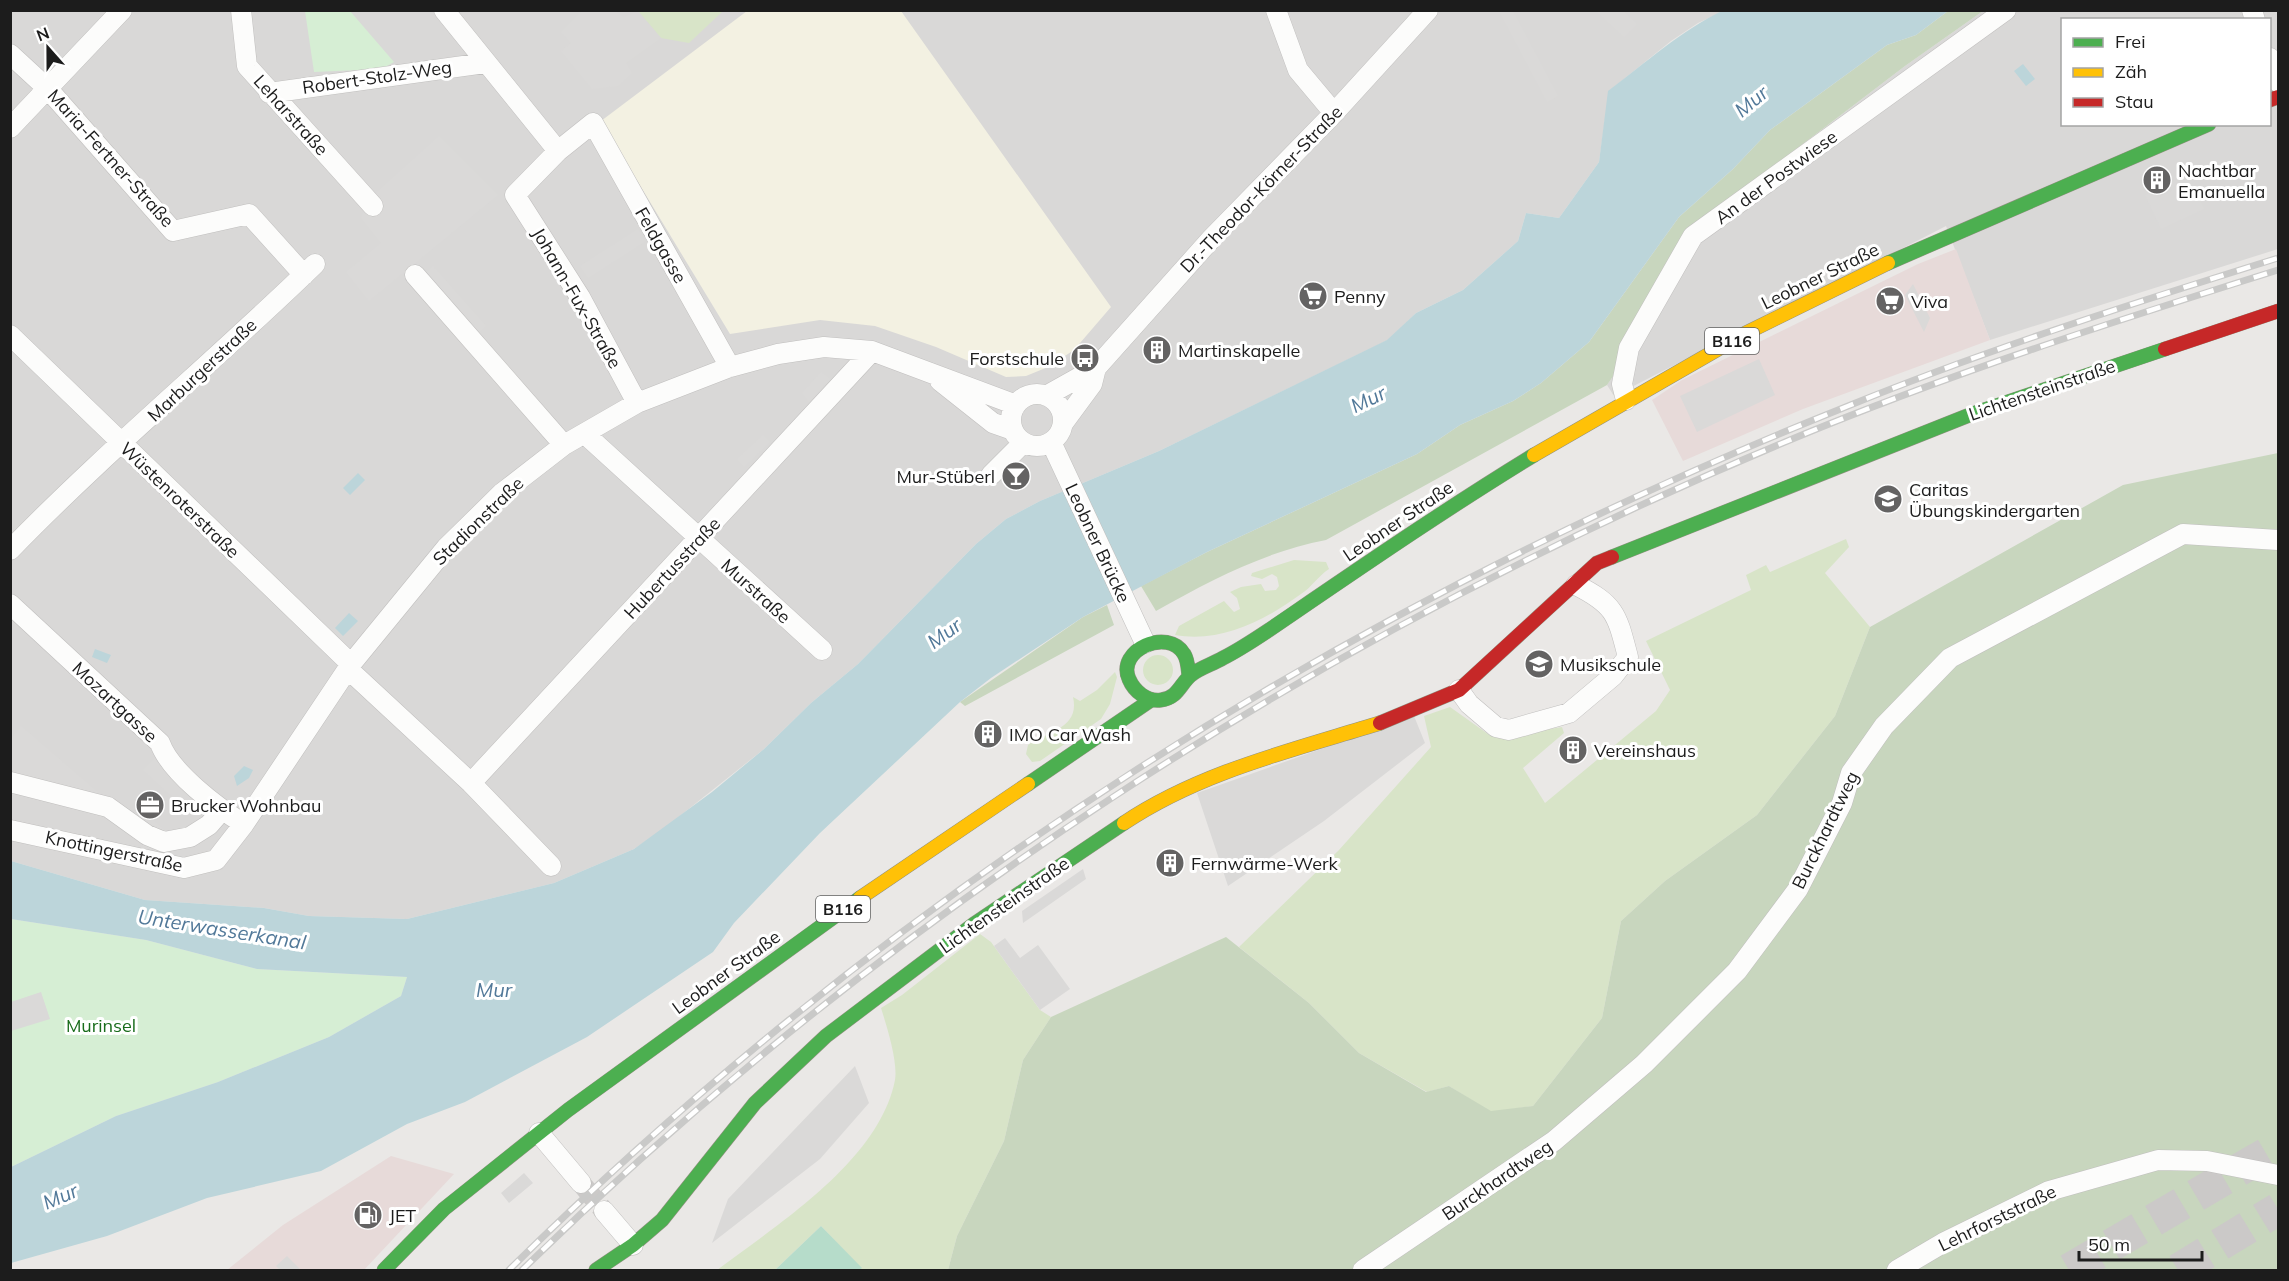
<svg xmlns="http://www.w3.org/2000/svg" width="2289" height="1281" font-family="Mulish,sans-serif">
  <rect width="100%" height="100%" fill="#eae8e6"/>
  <path fill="#d9d8d7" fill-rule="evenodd" d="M11,11H1724L1698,23L1671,41L1609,91L1599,162L1559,218L1526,213L1518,241L1463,290L1416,313L1388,340L1159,451L1040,501L1006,519L976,544L858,664L811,703L764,749L661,831L634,849L554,883L407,919L309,916L264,908L145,900L11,861Z
    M1983,11H2278V249L1990,340L1946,226L1614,396L1607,385L1614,375L1645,304L1664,265L1693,228L1905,66ZM2062,20H2270V124H2062Z"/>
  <path fill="#e7dad9" d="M1956,249L1990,340L1803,409L1683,461L1652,400L1682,380L1918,264Z
    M391,1156L454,1174L364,1270H227L283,1225Z"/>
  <path fill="#f3f1e2" d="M747,11H901L1111,307L1074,350L1048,367L1026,376L1006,377L936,347L875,326L820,320L730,334L601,121Z"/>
  <path fill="#d8e4c8" d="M638,11H723L689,43L661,38Z
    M1846,539L1849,547L1825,573L1870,627L1835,716L1757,815L1665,881L1621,921L1602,1018L1533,1106L1491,1112L1449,1086L1427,1092L1359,1053L1309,1003L1239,947L1339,850L1431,747L1424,716L1450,707L1488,734L1538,731L1562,727L1564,733L1523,768L1545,803L1656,711L1670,690L1646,641L1751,590L1746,575L1766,565L1770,572Z
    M1294,560L1326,562L1329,569C1318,576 1312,587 1301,594C1264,621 1221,643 1175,635L1179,626L1224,601L1234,612L1240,609L1237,598L1230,592L1241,587L1261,584L1265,591L1276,590L1279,586L1277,577L1272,574L1262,579L1251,576L1252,573Z
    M1143 670a15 15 0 1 1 30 0a15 15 0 1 1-30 0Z
    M1115,672L1117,677L1110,704L1101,719L1040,761L1032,762L1026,754L1028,745C1049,731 1080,728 1073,697L1080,701L1097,690Z
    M980,934L991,942L1040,1010L1051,1017L1023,1060L1004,1141L957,1236L948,1270H859L861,1268L821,1226L775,1270H717C778,1224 879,1161 895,1080C898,1062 887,1027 881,1008L902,995Z"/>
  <path fill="#c8d6be" d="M1948,11H1983L1905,66L1693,228L1664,266L1614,375L1607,385L1326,540C1264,552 1211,580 1156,611L1141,586L1207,552L1417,454L1460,425L1513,401L1541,383L1589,342L1679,217L1733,169L1770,130L1887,45L1916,35Z
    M2278,453V1270H948L957,1236L1004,1141L1023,1060L1051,1017L1226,937L1309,1003L1359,1053L1426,1092L1449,1086L1491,1111L1533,1106L1602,1018L1621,921L1665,881L1757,815L1835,716L1870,627L2123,485Z
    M1107,605L1114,625L965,706L960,702L1083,617Z"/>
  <path fill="#d6eed4" d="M305,11H350L394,62L382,69L314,72Z
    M11,919L146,940L257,969L407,977L401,996L329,1037L218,1082L116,1116L11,1167Z"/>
  <path fill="#b6dcca" d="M821,1226L862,1268L859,1270H775Z"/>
  <path fill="#dad9d8" d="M583,10L615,11L623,17L638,11L661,38L626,63L632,73L618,86L592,89L561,51L571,43L561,32Z
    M1499,11H1513L1558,96L1547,102Z
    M1596,11H1623L1637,24L1624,37Z
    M439,136L498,195L369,301L346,272L381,243L361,218L368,200Z
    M2187,175L2204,209L2161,229L2145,195L2154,191L2158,197L2172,191L2169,183Z
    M638,229L646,241L588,278L580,266Z
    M433,266L486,326L477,334L424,275Z
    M1913,284L1930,318L1924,332L1905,295Z
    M1759,359L1775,395L1697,432L1680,396Z
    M821,372L830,379L809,402L802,393Z
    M763,435L770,442L744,467L737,459Z
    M1414,716L1425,743L1324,821L1228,886L1197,793Z
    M21,726L101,795L15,775L11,771L10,740Z
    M155,758L200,802L190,813L143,770Z
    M144,812L170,835L137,820Z
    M1083,869L1086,879L1023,923L1022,911Z
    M1005,938L1020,958L1038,945L1070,989L1040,1010L994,946Z
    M41,992L50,1019L11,1031V1002Z
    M855,1066L869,1103L820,1159L712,1243L728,1199Z
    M524,1173L533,1183L509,1203L501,1193Z
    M287,1256L301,1270H280L276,1266Z"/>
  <path fill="#bcd5da" d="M1724,10L1948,11L1916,35L1887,45L1770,130L1733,169L1679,217L1589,342L1541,383L1513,401L1460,425L1417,454L1207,552L1083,617L991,678L960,702L820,833L734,923L713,952L587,1037L465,1102L407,1124L321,1171L207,1198L107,1236L11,1263V1167L116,1116L218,1082L329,1037L401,996L407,977L257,969L146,940L11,919V861L145,900L264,908L309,916L407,919L554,883L634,849L712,792L764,749L811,703L858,664L976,544L1006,519L1040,501L1159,451L1387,340L1416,313L1463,290L1518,241L1526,213L1559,218L1599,162L1608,91C1647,62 1680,31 1724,10Z
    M2023,64L2035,79L2026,86L2014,71Z
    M358,473L365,480L350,495L343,488Z
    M349,613L358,621L343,636L335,628Z
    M95,649L111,655L107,663L92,657Z
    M244,766L253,770L249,778L237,786L234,776Z"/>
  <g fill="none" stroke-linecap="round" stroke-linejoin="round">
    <path stroke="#cbc9c8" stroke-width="20" stroke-dasharray="20 10" stroke-linecap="butt" d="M581,1183L604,1211"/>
    <path stroke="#cbc9c8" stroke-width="33" stroke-dasharray="33 16" stroke-linecap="butt" d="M2069,1270L2278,1147
      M2178,1270L2278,1209"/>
    <g stroke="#c0bfbe" stroke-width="21">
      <path id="street" d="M241,10L247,66L373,206
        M444,10L558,151L593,123L730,367
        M1276,10L1298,70L1334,113
        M2252,10L2255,20
        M10,54L48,89L173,231L249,214L304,275
        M2270,58L2278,82
        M269,93L485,63
        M10,128L122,10
        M558,151L515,195L580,297L637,403
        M415,275L564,445
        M10,335L351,664
        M940,381L993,423L1013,430
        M1011 420a26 26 0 1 1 52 0a26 26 0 1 1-52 0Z
        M1046,396L1096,368L1212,238L1334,113L1428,10
        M1626,400L1622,384L1629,348L1693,236L2006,10
        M1064,422L1092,384L1096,368
        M585,434L822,650
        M1051,442L1145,643
        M991,475L1023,443
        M10,550C107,450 215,361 315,264
        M10,604L160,743C170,772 218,808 244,824
        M348,669L471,783L551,866
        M1459,690L1469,704L1496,727L1509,730L1569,713L1613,676L1628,657C1617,615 1616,605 1576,585
        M10,782L108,807L147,835L164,842L190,837L209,825L222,810
        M471,783L872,351
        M10,830L184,868L216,860
        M216,860L244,824L351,664L446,548L502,493L564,445L637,403L730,367L778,354L824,347L872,351L1016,405
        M539,1133L581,1183
        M604,1211L633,1245
        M1363,1270L1554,1141L1644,1064L1737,971L1798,889L1842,803L1851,773L1884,726L1950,658L2183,534L2278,540
        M1897,1270L1943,1243L2049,1191L2158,1160L2207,1161L2278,1175"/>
    </g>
    <g stroke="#919180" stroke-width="15">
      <path id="fast" d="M1888,263L2209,124
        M1612,557L1972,414L2165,349
        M1189,676C1188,669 1188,660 1184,654C1168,627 1116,650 1129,679C1134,691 1147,702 1161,700C1178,698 1180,684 1191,675C1199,668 1213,664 1223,658C1239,650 1254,640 1269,630C1357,570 1444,510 1534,455
        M1028,784L1151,700
        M384,1270L444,1209L568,1110L860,898
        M596,1270L633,1245L662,1220L755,1103L826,1036L974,924L1124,823"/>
    </g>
    <g stroke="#919180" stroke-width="15">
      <path id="slow" d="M1534,455L1746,333L1888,263
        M1124,823C1200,772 1293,750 1380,723
        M860,898L1028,784"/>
    </g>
    <g stroke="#919180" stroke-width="15">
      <path id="jam" d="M2270,100L2278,97
        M2165,349L2278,311
        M1380,723L1459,690L1597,563L1612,557"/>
    </g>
    <use href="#street" stroke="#fcfcfb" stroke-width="20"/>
    <use href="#fast" stroke="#4caf50" stroke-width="14"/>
    <use href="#slow" stroke="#ffc107" stroke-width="14"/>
    <use href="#jam" stroke="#c62828" stroke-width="14"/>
    <g stroke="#c9c9c8" stroke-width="7">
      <path id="rail" d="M509,1270C892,892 1348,605 1848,406C1988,349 2134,303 2278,258
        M522,1270C885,916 1317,637 1785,442C1945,375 2112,322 2278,270"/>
    </g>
    <use href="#rail" stroke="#fff" stroke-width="4.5" stroke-dasharray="14" stroke-linecap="butt"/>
  </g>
  <defs>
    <g id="building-disc" transform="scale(1.5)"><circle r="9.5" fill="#646363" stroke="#fff"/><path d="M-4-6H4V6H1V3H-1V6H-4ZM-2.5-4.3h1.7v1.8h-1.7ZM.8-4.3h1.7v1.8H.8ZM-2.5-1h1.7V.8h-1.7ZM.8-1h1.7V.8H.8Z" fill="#fff"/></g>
    <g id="supermarket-disc" transform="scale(1.5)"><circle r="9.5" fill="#646363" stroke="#fff"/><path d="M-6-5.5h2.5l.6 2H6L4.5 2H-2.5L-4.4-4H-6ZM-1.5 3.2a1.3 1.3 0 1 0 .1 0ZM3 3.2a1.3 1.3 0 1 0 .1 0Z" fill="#fff"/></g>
    <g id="bus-disc" transform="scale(1.5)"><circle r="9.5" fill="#646363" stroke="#fff"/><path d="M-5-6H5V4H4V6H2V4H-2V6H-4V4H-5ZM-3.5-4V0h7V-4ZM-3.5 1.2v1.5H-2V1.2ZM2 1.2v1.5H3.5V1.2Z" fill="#fff"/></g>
    <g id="bar-disc" transform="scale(1.5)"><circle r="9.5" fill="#646363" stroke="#fff"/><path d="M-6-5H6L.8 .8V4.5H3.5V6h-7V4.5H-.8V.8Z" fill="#fff"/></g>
    <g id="school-disc" transform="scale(1.5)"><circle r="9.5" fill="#646363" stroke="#fff"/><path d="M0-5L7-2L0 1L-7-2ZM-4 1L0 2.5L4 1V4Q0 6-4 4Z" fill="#fff"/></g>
    <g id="office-disc" transform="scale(1.5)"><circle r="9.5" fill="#646363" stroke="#fff"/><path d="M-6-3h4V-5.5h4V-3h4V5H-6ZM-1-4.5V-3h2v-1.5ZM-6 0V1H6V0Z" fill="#fff"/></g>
    <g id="fuel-disc" transform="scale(1.5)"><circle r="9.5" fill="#646363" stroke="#fff"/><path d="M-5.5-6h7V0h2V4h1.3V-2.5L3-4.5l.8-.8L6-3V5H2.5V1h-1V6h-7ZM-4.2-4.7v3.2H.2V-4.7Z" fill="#fff"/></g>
  </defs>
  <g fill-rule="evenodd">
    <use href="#building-disc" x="2157" y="180"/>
    <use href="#supermarket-disc" x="1313" y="296"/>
    <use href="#supermarket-disc" x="1890" y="301"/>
    <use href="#building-disc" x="1157" y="350"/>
    <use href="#bus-disc" x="1085" y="358"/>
    <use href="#bar-disc" x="1016" y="476"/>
    <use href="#school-disc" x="1888" y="499"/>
    <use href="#school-disc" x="1539" y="664"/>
    <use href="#building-disc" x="988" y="734"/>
    <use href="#building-disc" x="1573" y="750"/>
    <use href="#office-disc" x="150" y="805"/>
    <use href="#building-disc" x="1170" y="863"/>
    <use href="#fuel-disc" x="368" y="1215"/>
  </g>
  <g text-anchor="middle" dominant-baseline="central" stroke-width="6" stroke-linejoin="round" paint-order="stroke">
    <g fill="#fff" stroke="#606060" stroke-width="1.5">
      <rect x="1705" y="328" width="54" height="26" rx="4.5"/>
      <rect x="816" y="896" width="54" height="26" rx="4.5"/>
    </g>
    <g font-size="16" font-weight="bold" fill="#1c1c1c">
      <text x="1732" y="341">B116</text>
      <text x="843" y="909">B116</text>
    </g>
    <g font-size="18" fill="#1c1c1c" stroke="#fff">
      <text transform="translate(377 77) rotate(-8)">Robert-Stolz-Weg</text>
      <text transform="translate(291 115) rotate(48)">Leharstraße</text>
      <text transform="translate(111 158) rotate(48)">Maria-Fertner-Straße</text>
      <text transform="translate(1776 177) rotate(-36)">An der Postwiese</text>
      <text transform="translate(1261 189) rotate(-46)">Dr.-Theodor-Körner-Straße</text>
      <text transform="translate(661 245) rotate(60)">Feldgasse</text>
      <text transform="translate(1820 276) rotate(-26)">Leobner Straße</text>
      <text transform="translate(577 298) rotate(60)">Johann-Fux-Straße</text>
      <text transform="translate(202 370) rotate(-43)">Marburgerstraße</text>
      <text transform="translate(2042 390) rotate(-19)">Lichtensteinstraße</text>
      <text transform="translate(180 500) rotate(44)">Wüstenroterstraße</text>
      <text transform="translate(478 521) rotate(-44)">Stadionstraße</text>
      <text transform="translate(1398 521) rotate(-34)">Leobner Straße</text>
      <text transform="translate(1098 543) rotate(65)">Leobner Brücke</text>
      <text transform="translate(672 568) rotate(-47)">Hubertusstraße</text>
      <text transform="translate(756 591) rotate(42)">Murstraße</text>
      <text transform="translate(115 702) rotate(43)">Mozartgasse</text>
      <text transform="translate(1825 830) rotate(-64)">Burckhardtweg</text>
      <text transform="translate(114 851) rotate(12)">Knottingerstraße</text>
      <text transform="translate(1004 905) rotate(-35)">Lichtensteinstraße</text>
      <text transform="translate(726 972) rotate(-36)">Leobner Straße</text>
      <text transform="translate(1497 1180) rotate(-34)">Burckhardtweg</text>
      <text transform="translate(1997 1218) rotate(-26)">Lehrforststraße</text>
    </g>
    <g font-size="18" fill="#1c1c1c" stroke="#fff" text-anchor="start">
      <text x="2178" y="170">Nachtbar<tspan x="2178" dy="21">Emanuella</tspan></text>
      <text x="1334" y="296">Penny</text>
      <text x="1911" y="301">Viva</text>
      <text x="1178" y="350">Martinskapelle</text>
      <text x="1064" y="358" text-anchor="end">Forstschule</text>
      <text x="995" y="476" text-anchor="end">Mur-Stüberl</text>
      <text x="1909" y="489">Caritas<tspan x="1909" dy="21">Übungskindergarten</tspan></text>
      <text x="1560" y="664">Musikschule</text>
      <text x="1009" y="734">IMO Car Wash</text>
      <text x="1594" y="750">Vereinshaus</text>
      <text x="171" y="805">Brucker Wohnbau</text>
      <text x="1191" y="863">Fernwärme-Werk</text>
      <text x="389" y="1215">JET</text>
    </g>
    <g font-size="18" fill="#196c1b" stroke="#fff">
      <text x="101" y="1025">Murinsel</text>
    </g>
    <g font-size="20" font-style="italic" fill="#527999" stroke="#fff">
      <text transform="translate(1751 101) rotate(-39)">Mur</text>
      <text transform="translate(1368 399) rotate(-26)">Mur</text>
      <text transform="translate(944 633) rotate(-36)">Mur</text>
      <text transform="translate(222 929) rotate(9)">Unterwasserkanal</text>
      <text x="494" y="989">Mur</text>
      <text transform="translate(60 1196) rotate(-23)">Mur</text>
    </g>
  </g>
  <rect width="2289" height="1281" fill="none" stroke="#1c1c1c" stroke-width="24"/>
  <rect x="2061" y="18" width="210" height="108" fill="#ffffff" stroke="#a4a4a4" stroke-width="1.5"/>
  <rect x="2073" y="38" width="30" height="9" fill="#4caf50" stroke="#a4a4a4" stroke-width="1.5"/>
  <text x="2115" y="48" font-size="18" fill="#1c1c1c">Frei</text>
  <rect x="2073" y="68" width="30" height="9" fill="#ffc107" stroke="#a4a4a4" stroke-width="1.5"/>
  <text x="2115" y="78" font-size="18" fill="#1c1c1c">Zäh</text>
  <rect x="2073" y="98" width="30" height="9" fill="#c62828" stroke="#a4a4a4" stroke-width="1.5"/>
  <text x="2115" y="108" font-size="18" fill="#1c1c1c">Stau</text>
  <g transform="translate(48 48) rotate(339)" stroke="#ffffff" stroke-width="4.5" paint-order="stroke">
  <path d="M0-4.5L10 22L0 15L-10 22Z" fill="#1c1c1c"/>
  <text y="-9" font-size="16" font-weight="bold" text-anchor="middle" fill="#1c1c1c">N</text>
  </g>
  <path d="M2079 1251v9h123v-9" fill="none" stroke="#1c1c1c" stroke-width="3"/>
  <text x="2088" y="1251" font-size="18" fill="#1c1c1c" stroke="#ffffff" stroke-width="4.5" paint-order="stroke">50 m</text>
</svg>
